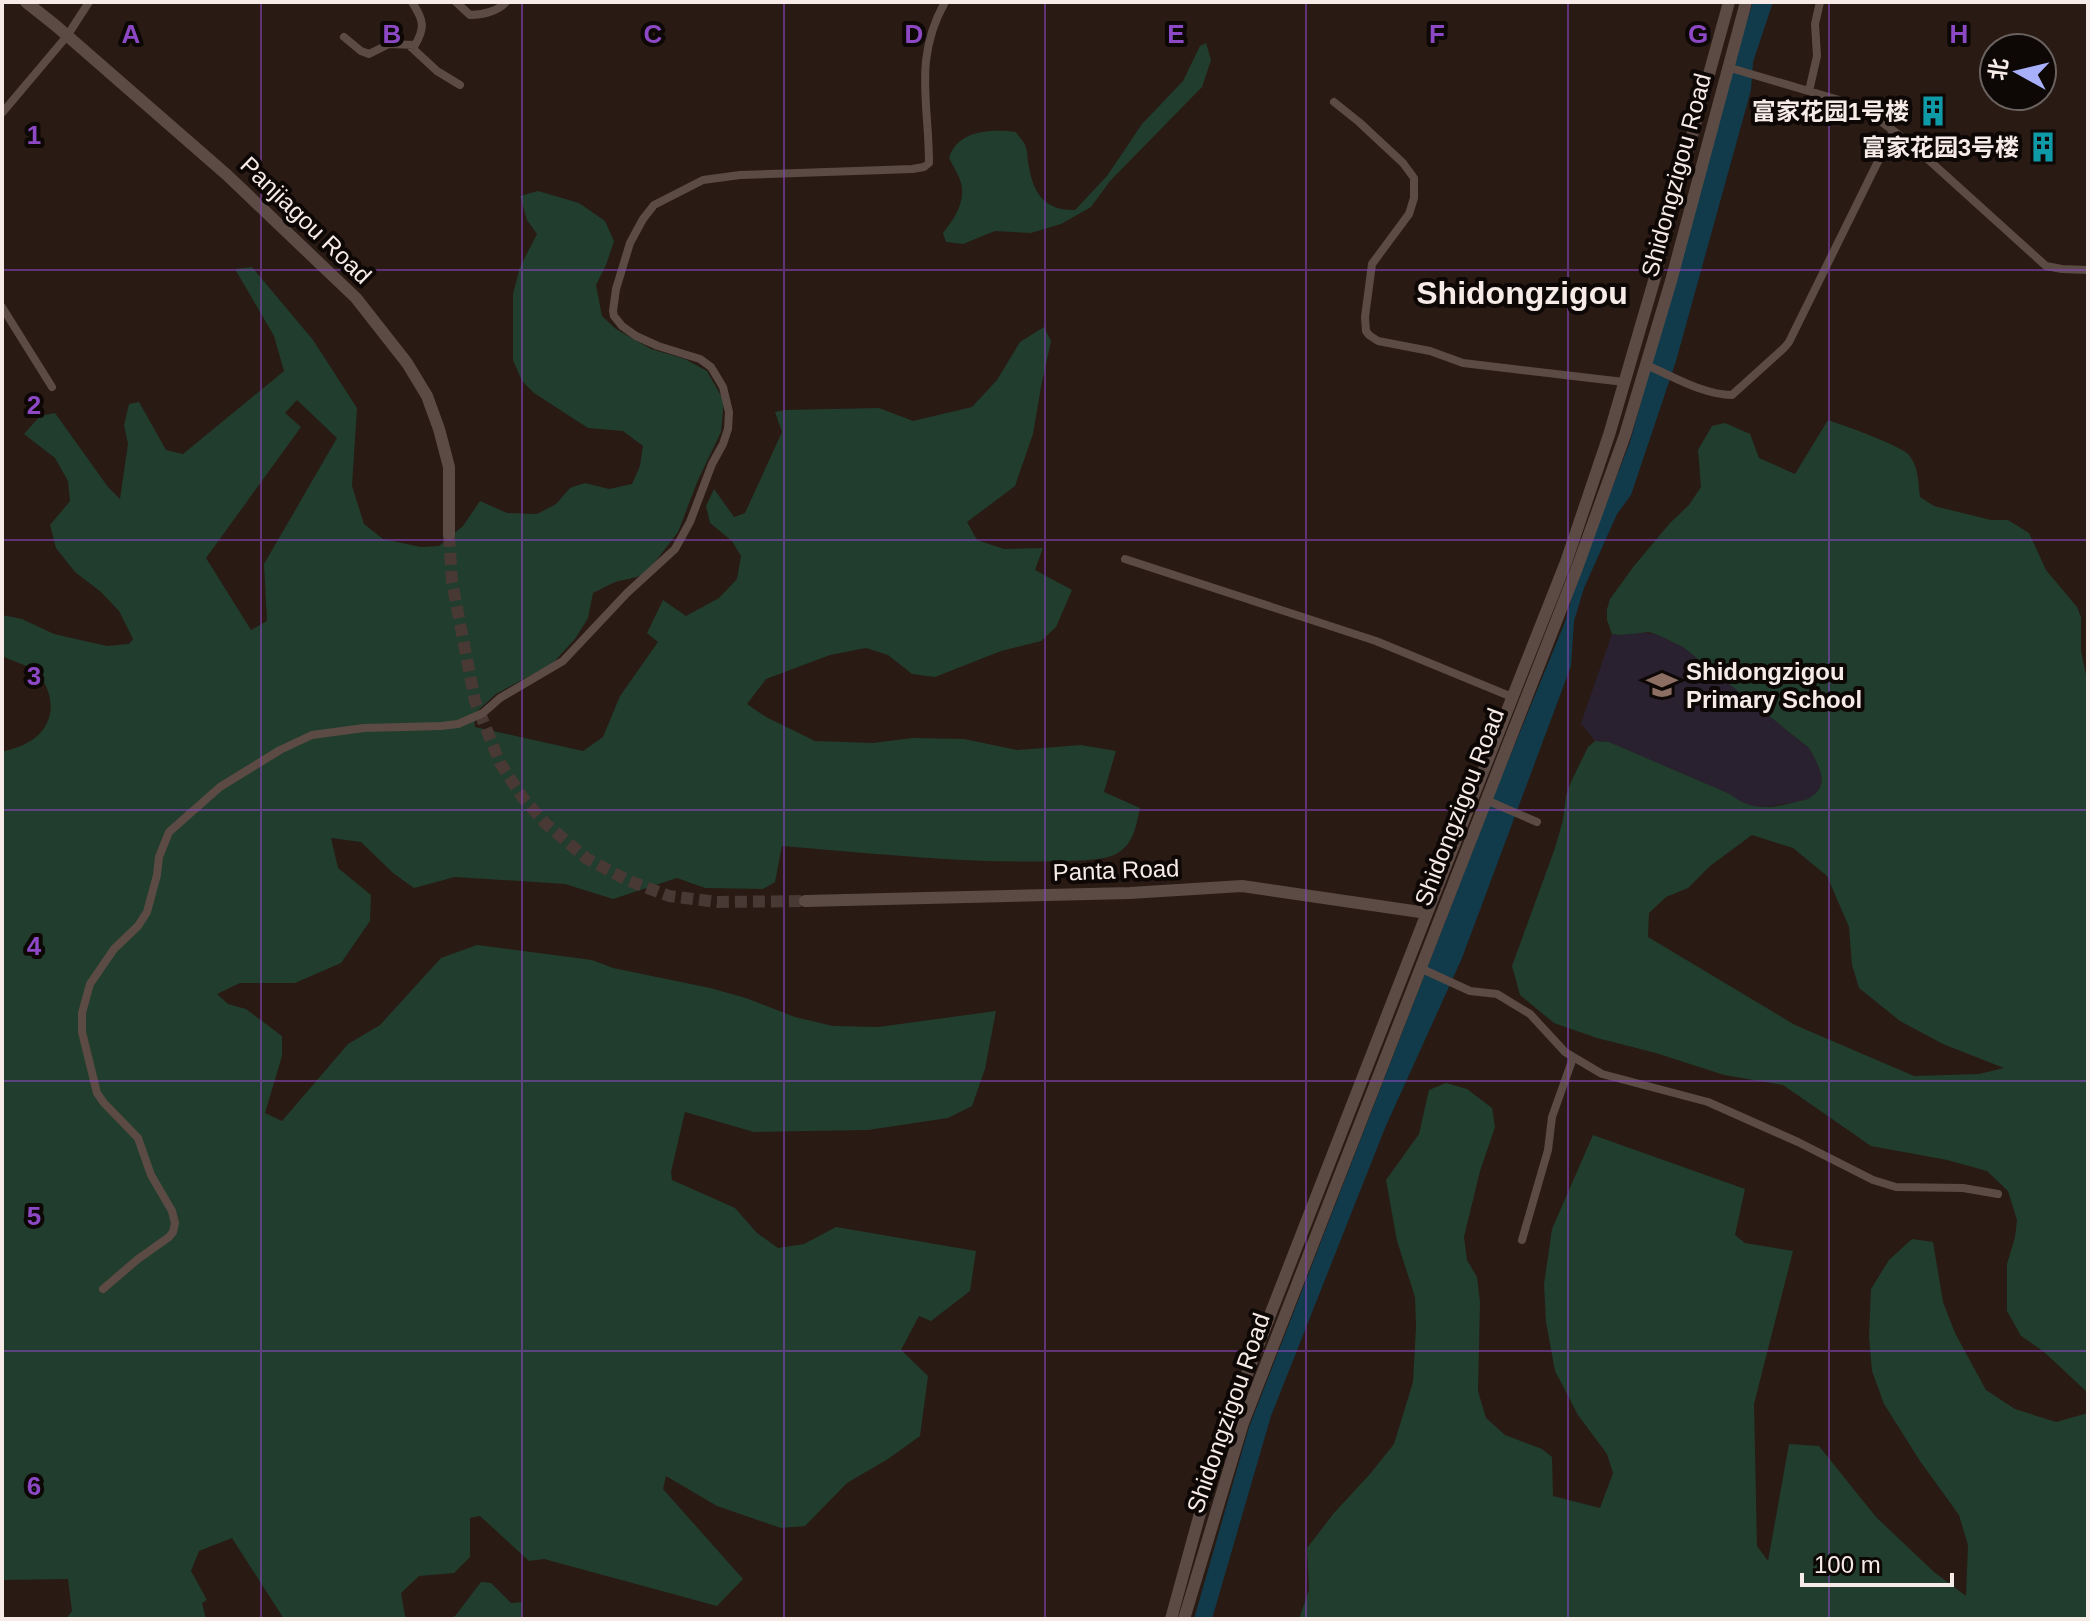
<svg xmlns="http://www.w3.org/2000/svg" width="2090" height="1621" font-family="Helvetica,'Noto Sans SC',sans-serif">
  <rect width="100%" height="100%" fill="#291a14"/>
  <path fill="#2a2130" d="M1640,632L1658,635L1683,647L1809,748L1821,769V785L1816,795L1808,799L1797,802L1757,808L1742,804L1730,794L1609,742L1595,741L1581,723L1612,634L1621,635Z"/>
  <path fill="#213d2d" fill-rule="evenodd" d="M1206,43L1211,60L1202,87L1110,181L1091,207L1061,224L1031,233L995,231L963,244L946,242L943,233C954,219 966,202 961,183C959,175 953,166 949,158C958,130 990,129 1016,132C1019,137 1025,142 1026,148C1028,152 1027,157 1028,161C1032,190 1042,211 1075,210L1107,176L1142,124L1183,81L1200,46Z
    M538,191L579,203L605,221L614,241L606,265L596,285L602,316L616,329L651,349L685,359L707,371L724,401L721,432L698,480L678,532L649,570L637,577L615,582L593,593L588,618L575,639L552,664L496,694L474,714L475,727L583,751L603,737L620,696L658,642L647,633L663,600L686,616L719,598L737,579L741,556L732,541L710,523L706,506L714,489L734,517L745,513L782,432L775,412L785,410L879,408L913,421L972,407L997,380L1020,342L1044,327L1051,341L1041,387L1033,434L1015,486L967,522L977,540L1004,549L1043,548L1035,570L1072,590L1056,627L1041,641L1001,651L935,677L912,674L888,655L866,648L830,655L766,679L747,704L766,717L815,741L873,743L912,738L964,739L1017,750L1081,745L1116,751L1104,792L1140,808C1136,826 1134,844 1116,854C1104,861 1069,861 1056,861C964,864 873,853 782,846L775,882L763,889L705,888L677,878L613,899L565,884L455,877L414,888L393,873L361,842L331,838L338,868L371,895L370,921L341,963L295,983H240L217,994L228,1004L246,1009L282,1036V1056L265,1113L282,1121L348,1044L380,1025L441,958L477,945L592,960L613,968L710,988L746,998L795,1017L833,1026L878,1027L996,1011L985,1069L972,1106L948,1118L868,1130L754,1132L685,1112L671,1172L672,1180L735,1208L757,1233L778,1248L804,1244L836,1227L976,1251L970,1291L931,1321L919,1316L901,1350L928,1376L920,1436L888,1459L847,1483L805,1526L781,1528L717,1506L666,1476L663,1489L743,1579L717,1606L544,1559L529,1561L480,1516L470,1518V1557L454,1573L419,1576L401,1593L405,1616L409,1619H284L232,1538L199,1551L191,1571L207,1600L202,1603L206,1619H66L72,1611L68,1579L2,1580V752C12,749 23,746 32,740C56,724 56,694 37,673C29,665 12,661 2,656V615L22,619L54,634L107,646L129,644L133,639L119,611L101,592L75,572L56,548L50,525L70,501L68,481L55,458L24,434L40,416L55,413L108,487L120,499L128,444L124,425L129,404L139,402L166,450L183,454L284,371L274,336L235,269L252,267L313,340L357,408L352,486L364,524L383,539L421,547L439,546L463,526L480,501L507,513L537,514L556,504L570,488L585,483L609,489L632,484L640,466L643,446L623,431L588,428L534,393L522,381L513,360V294L520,267L537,234L527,220L520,196ZM297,400L337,438L264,564L267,621L251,630L206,558L301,427L285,413Z
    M1828,420C1845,426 1898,444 1909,455C1919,467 1918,483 1920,497L1934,506L1991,520H2008L2029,533L2046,570L2077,607L2081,617V651L2088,684V1393L2043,1351L2021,1336L2007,1311V1264L2015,1237L2017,1220L2008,1191L1987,1171L1947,1160L1871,1146L1783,1085L1724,1075L1656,1053L1597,1038L1554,1023L1520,995L1512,966L1555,848L1563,820L1566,796L1571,782L1588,747L1595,741L1609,742L1730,794C1755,815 1778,806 1808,799C1832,786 1819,766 1809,748L1683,647L1658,635L1649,632L1621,635L1612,634L1607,620V609L1610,599L1634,566L1670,523L1689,505L1701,487L1698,450L1712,426L1725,423L1750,434L1759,458L1795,474ZM1752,835L1793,848L1827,876L1849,927L1852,965L1859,988L1900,1021L1943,1044L2004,1068L1979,1074L1914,1076L1795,1025L1648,937L1649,913L1666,897L1688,888L1710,866Z
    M1446,1083L1467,1089L1492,1108L1495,1127L1480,1171L1464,1237L1467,1260L1477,1277L1480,1302L1478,1391L1486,1418L1505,1435L1542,1449L1552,1457L1553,1496L1600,1508L1613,1473L1607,1454L1578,1415L1555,1371L1546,1322L1544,1284L1552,1229L1593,1135L1745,1189L1735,1235L1745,1243L1793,1251L1754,1404L1757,1546L1768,1561L1789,1444L1819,1446L1876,1517L1934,1572L1966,1596L1968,1545L1959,1515L1920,1461L1884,1404L1872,1371L1869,1336L1871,1289L1889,1260L1912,1239L1933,1242L1943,1302L1955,1333L1986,1390L2015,1409L2056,1422L2088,1413V1619H1299L1309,1590L1307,1548L1334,1513L1370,1474L1394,1444L1413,1382L1416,1327L1415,1297L1397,1241L1386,1180L1419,1134L1429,1090Z
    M481,1582L491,1583L511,1603L522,1602V1619H448L455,1616Z"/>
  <path fill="#113b4a" d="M1753,2H1773L1753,62L1751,90L1676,361L1631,495L1617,514L1584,588L1574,621L1571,666L1462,958L1385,1128L1271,1416L1212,1619H1194L1249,1427L1497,788L1565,622L1577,578L1630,442L1736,55Z"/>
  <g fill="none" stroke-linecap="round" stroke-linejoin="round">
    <path stroke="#483934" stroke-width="12" stroke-dasharray="12 6" stroke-linecap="butt" d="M449,535L452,582L475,701L500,763L523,798L545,823L586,858L627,880L669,896L717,902L805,901"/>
    <path stroke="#5c4b44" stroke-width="8" d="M456,2L470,15C483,15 498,11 506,2
      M344,37L361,51L369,54L389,44L415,45C426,27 423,19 412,2
      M411,47L437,71L460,85
      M1727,67L1839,100L1879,120L1911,144L2046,266L2062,269L2088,270
      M1809,91L1817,56L1815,24L1820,2
      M1334,102L1359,122L1403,163L1414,178V198L1409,214L1372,264L1365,317L1366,331L1369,335L1378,341L1430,351L1463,363L1624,382
      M2,113L67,36L89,2
      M2,307L52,387
      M1646,365C1673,376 1703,395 1732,395L1784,348L1789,342L1893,131
      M1125,559L1376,641L1512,697
      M1486,800L1537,822
      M1420,968L1470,991L1497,994L1530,1014L1565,1052L1602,1074L1708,1102L1798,1142L1873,1180L1896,1187L1963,1188L1998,1194
      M1522,1240L1548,1150L1552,1117L1573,1058
      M103,1289L138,1259L169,1237L173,1232L175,1223L172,1211L151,1175L138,1138L104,1103L97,1093L82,1032V1013L90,984L114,949L138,926L147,912L157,875L159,857L169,832L220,787L280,750L312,735L364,728L441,726L458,724L483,713L500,698L563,661L627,593L675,549L690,522L712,464L723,444L728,429L729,412L723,387L711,367L700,359L658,346L636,336L622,326L614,316L613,311L616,289L630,243L643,219L654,205L703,180L740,175L912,169L924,167L929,163C929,103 913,59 945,2"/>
    <path stroke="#5c4b44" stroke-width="12" d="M26,2L55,25L227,175L356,298L407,363L427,396L439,429L449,467V535
      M805,901L1130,893L1242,886L1427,913
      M1171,1619L1199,1517L1229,1420L1427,913L1566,562L1609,435L1656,274L1693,132L1729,2
      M1184,1619L1243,1423L1577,568L1625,435L1671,281L1746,2"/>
  </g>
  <path fill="none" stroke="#8d49c5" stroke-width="2" stroke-opacity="0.55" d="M261,2V1619M522,2V1619M784,2V1619M1045,2V1619M1306,2V1619M1568,2V1619M1829,2V1619M2,270H2088M2,540H2088M2,810H2088M2,1081H2088M2,1351H2088"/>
  <defs>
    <g id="building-bare" transform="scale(2.4)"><path d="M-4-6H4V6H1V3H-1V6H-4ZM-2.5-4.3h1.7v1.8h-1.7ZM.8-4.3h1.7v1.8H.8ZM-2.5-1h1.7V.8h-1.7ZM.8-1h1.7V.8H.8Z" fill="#0f9aa8" stroke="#0d0705" stroke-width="2.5" paint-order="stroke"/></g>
    <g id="school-bare" transform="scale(2.4)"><path d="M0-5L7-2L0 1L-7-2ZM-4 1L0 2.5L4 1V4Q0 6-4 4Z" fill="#8d6e63" stroke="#0d0705" stroke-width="2.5" paint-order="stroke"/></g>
  </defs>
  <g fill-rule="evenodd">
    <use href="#building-bare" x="1933" y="111"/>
    <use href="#building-bare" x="2043" y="147"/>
    <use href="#school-bare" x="1662" y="685"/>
  </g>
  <g text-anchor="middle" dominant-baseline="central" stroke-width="8" stroke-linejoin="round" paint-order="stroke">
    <g font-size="24" font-weight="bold" fill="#f6ebe7" stroke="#0d0705" text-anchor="end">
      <text x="1909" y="111">富家花园1号楼</text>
      <text x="2019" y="147">富家花园3号楼</text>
      <text x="1686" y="671" text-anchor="start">Shidongzigou<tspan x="1686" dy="28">Primary School</tspan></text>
    </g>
    <g font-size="24" fill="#f6ebe7" stroke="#0d0705">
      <text transform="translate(1676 175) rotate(-75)">Shidongzigou Road</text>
      <text transform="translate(306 220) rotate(44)">Panjiagou Road</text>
      <text transform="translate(1459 807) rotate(-69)">Shidongzigou Road</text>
      <text transform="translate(1116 870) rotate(-2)">Panta Road</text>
      <text transform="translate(1228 1413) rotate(-71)">Shidongzigou Road</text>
    </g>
    <g font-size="32" font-weight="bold" fill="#f6ebe7" stroke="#0d0705">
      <text x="1522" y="293">Shidongzigou</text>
    </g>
  </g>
  <g font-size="26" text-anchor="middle" font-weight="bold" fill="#8d49c5" stroke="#0d0705" stroke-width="8" stroke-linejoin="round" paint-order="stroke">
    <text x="131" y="43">A</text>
    <text x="392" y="43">B</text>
    <text x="653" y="43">C</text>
    <text x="914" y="43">D</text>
    <text x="1176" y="43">E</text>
    <text x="1437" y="43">F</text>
    <text x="1698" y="43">G</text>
    <text x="1959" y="43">H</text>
    <text x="34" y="144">1</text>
    <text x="34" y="414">2</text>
    <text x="34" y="685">3</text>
    <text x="34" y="955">4</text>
    <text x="34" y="1225">5</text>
    <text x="34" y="1495">6</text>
  </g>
  <rect width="2090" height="1621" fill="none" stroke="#f6ebe7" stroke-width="8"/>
  <g transform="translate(2018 72) rotate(278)"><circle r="38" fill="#0d0705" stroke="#6a625f" stroke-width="2"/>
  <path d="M0-6L14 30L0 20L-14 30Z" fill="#a8b0fc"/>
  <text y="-12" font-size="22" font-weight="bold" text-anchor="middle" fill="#f6ebe7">北</text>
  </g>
  <path d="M1802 1573v12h150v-12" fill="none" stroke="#f6ebe7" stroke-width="4"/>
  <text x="1814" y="1573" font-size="24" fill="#f6ebe7" stroke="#0d0705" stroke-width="6" paint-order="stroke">100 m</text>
</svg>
